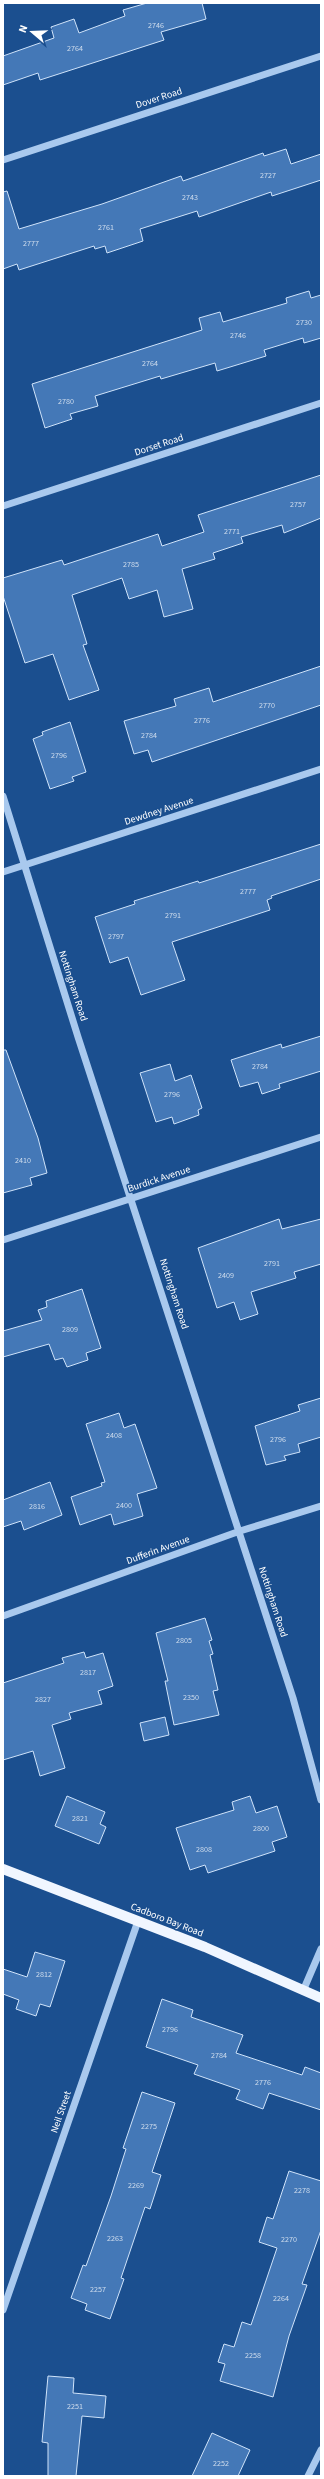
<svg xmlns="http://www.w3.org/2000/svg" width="324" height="2479" font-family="'Source Sans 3',sans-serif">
  <rect width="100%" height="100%" fill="#1b4f8f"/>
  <path fill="#4478b7" stroke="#cfe3fa" d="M147,3H202L206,19L161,32L164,40L40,80L38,73L3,85V56L54,38L51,27L74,19L79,33L125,16L123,10Z
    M286,149L291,164L321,154V180L272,196L271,192L199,217L197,211L140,229L143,241L107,253L105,246L95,249L94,246L19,270L17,264L3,269V192L7,191L19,229L102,204L181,176L183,181L263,153L264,156Z
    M309,291L311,298L321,295V338L304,343L303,338L264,350L266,356L217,371L215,363L161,379L160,376L95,396L98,406L70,414L72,419L45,428L32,384L202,330L199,318L220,312L223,322L287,303L286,298Z
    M321,475V518L284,533L282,525L241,537L243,543L213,553L215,559L182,569L193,609L164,617L157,590L129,599L122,578L72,595L87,644L83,645L99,690L69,700L53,654L25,663L3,596V578L62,560L64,565L158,534L162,546L204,532L198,515Z
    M321,666V705L152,762L148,750L134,754L124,721L176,706L174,699L209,688L213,702Z
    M70,722L86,772L72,777L74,781L50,789L33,739L43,735L42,732Z
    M321,844V879L271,896L272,898L267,900L270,910L172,942L185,980L141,995L128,957L110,963L95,917L135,904L134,901L198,881L199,883Z
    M321,1036V1071L279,1084L280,1088L262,1094L258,1082L240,1087L231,1060L281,1044L282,1048Z
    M3,1050H6L38,1138L47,1173L30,1178L32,1185L3,1193Z
    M170,1064L175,1081L191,1075L202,1108L198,1110L199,1115L174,1124L172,1117L156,1122L140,1073Z
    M279,1219L282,1229L321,1219V1264L294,1272L296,1278L251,1292L258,1314L240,1320L234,1302L217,1308L198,1248Z
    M82,1289L101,1348L86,1353L88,1360L67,1367L63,1358L55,1360L49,1344L3,1357V1331L42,1320L38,1310L47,1307L46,1301Z
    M321,1398V1437L298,1444L300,1452L284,1456L286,1460L266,1465L255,1426L300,1411L298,1405Z
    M119,1413L124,1428L135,1424L157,1488L137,1494L143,1516L114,1525L111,1514L80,1525L71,1497L102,1486L101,1483L105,1482L86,1424Z
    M50,1482L62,1515L24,1530L21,1521L3,1527V1500Z
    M205,1618L212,1640L209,1641L213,1654L210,1655L218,1690L213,1691L219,1715L174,1725L165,1681H168L156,1633Z
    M84,1652L86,1658L103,1653L113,1686L98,1691L102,1704L69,1713L71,1719L52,1725L65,1768L40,1776L33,1751L3,1760V1683L64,1663L62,1658Z
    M165,1717L169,1735L144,1741L140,1723Z
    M67,1796L105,1812L100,1824L106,1827L99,1844L55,1826Z
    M250,1796L256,1813L277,1806L287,1837L272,1842L275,1851L208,1873L205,1865L190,1870L176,1828L234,1810L232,1802Z
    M35,1952L65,1961L50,2007L40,2004L36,2016L16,2009L19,2000L3,1994V1969L27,1977Z
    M162,1999L193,2010L191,2017L243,2035L236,2053L302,2075L305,2067L321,2073V2110L269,2093L263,2109L236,2099L240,2090L194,2074L198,2065L146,2047Z
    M142,2092L175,2103L152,2172L161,2175L150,2209L145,2207L121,2278L124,2279L110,2319L85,2310L87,2304L71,2298L83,2265L86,2266L111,2196L126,2149L123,2148Z
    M289,2171L321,2181V2230L302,2284L307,2285L289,2336L273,2397L220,2381L225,2364L218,2362L224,2344L234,2347L242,2322L251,2325L277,2248L259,2242L267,2217L273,2219Z
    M48,2376L74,2378L73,2393L106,2396L104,2418L82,2416L76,2476H48V2443L42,2442Z
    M212,2433L250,2450L238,2476H192Z"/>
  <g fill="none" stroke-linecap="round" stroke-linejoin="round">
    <path stroke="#a9c9ee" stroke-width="7" d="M3,160L321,56
      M3,506L321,403
      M3,796L78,1037L293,1698L321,1800
      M3,872L321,769
      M3,1240L321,1137
      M3,1616L240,1531L321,1506
      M303,1991L321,1949
      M3,2310L138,1921
      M308,2476L321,2450"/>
    <path stroke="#f0f6ff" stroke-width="10" d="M3,1869L205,1947L321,1998"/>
  </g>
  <g text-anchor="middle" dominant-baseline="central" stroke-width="3" stroke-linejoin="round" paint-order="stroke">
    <g font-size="8" fill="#d0dded">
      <text x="156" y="25">2746</text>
      <text x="75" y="48">2764</text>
      <text x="268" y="175">2727</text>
      <text x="190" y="197">2743</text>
      <text x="106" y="227">2761</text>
      <text x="31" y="243">2777</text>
      <text x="304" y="322">2730</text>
      <text x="238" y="335">2746</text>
      <text x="150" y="363">2764</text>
      <text x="66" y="401">2780</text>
      <text x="298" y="504">2757</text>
      <text x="232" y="531">2771</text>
      <text x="131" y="564">2785</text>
      <text x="267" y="705">2770</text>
      <text x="202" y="720">2776</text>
      <text x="149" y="735">2784</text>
      <text x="59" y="755">2796</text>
      <text x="248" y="891">2777</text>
      <text x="173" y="915">2791</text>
      <text x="116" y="936">2797</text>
      <text x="260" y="1066">2784</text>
      <text x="172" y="1094">2796</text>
      <text x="23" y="1160">2410</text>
      <text x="272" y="1263">2791</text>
      <text x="226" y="1275">2409</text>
      <text x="70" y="1329">2809</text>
      <text x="114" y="1435">2408</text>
      <text x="278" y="1439">2796</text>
      <text x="124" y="1505">2400</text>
      <text x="37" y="1506">2816</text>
      <text x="184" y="1640">2805</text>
      <text x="88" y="1672">2817</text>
      <text x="191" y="1697">2350</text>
      <text x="43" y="1699">2827</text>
      <text x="80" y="1818">2821</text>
      <text x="261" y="1828">2800</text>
      <text x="204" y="1849">2808</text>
      <text x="44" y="1974">2812</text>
      <text x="170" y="2029">2796</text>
      <text x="219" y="2055">2784</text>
      <text x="263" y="2082">2776</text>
      <text x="149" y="2126">2275</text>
      <text x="136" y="2185">2269</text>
      <text x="302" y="2190">2278</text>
      <text x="115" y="2238">2263</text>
      <text x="289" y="2239">2270</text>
      <text x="98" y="2289">2257</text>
      <text x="281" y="2298">2264</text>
      <text x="253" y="2355">2258</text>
      <text x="75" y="2406">2251</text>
      <text x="221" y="2463">2252</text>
    </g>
    <g font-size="10" fill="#fff" stroke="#1b4f8f">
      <text transform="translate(159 98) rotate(-18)">Dover Road</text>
      <text transform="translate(159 445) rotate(-18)">Dorset Road</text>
      <text transform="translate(159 811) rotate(-18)">Dewdney Avenue</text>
      <text transform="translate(73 986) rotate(72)">Nottingham Road</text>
      <text transform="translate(159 1179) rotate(-18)">Burdick Avenue</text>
      <text transform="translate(174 1294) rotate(72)">Nottingham Road</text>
      <text transform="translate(158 1550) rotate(-20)">Dufferin Avenue</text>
      <text transform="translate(273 1602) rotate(72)">Nottingham Road</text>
      <text transform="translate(167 1920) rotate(21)">Cadboro Bay Road</text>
      <text transform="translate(61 2112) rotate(-71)">Neil Street</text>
    </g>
  </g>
  <rect width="324" height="2479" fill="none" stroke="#ffffff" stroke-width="8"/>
  <g transform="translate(32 32) rotate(289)" stroke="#1b4f8f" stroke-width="3" paint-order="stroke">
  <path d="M0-3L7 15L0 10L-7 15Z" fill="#ffffff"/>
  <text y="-6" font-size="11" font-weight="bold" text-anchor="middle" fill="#ffffff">N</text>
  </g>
</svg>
